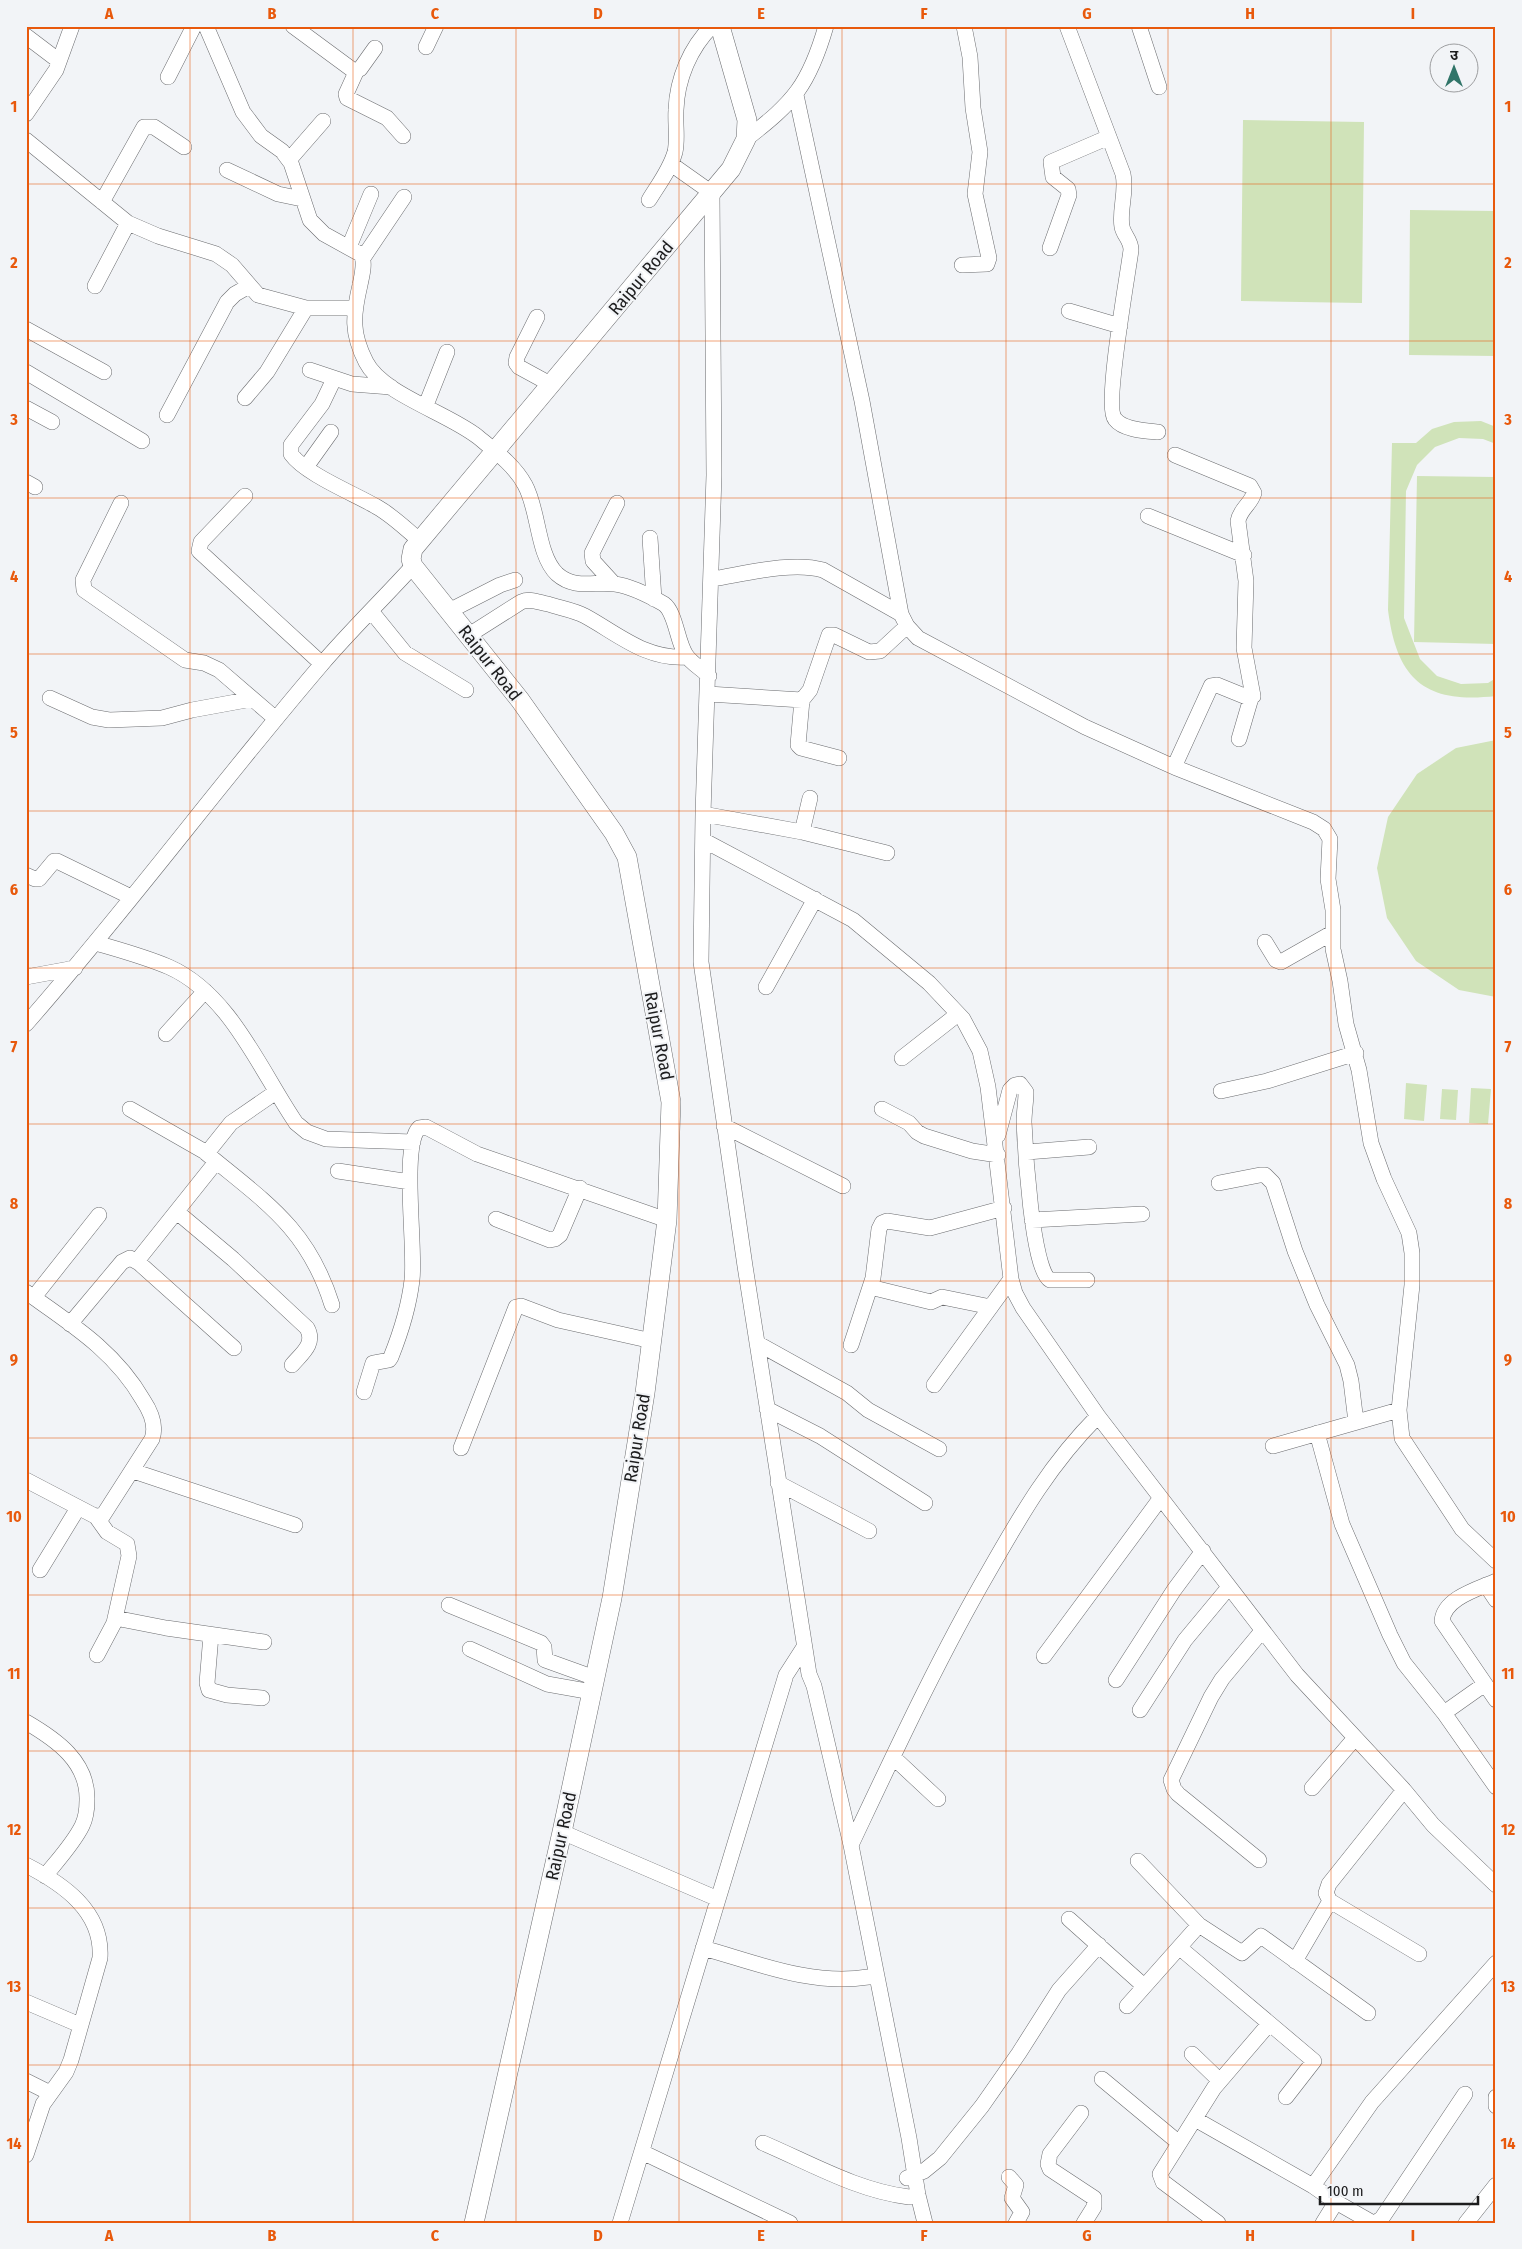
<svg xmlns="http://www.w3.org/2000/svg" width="1522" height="2249" font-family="'Fira Sans Condensed','Noto Sans Devanagari',sans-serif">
  <rect width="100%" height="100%" fill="#f2f4f7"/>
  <path fill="#d0e3b9" d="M1243,120L1364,122L1362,303L1241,301Z
    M1410,210L1496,211V356L1409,355Z
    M1481,421L1496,427V444L1483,439L1459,438L1435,447L1417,465L1406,491L1404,618L1420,659L1437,676L1461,684L1488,683L1496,678V696C1425,704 1397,680 1388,610L1392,443H1416L1432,429L1454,422Z
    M1417,476L1496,477V644L1414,642Z
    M1496,740V997L1459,990L1416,961L1387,918L1377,868L1388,817L1417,774L1456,748Z
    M1406,1083L1427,1085L1424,1121L1404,1119Z
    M1471,1088L1491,1089L1488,1124L1469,1123Z
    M1442,1089L1458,1090L1456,1120L1440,1119Z"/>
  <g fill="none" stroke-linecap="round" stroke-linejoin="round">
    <g stroke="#6b6c6f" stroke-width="16">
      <path id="minor" d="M206,26L243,112L261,136L282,151L291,163L310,220L324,234L362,255C365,265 362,275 360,285C353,315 351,333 366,362C382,394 448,413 478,437C495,451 515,466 525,485C539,510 537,555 557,574C575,590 594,581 615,584C630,586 650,596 664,604C676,613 677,642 686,655C691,663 702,669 709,676
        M293,26L354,71L360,69L375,48
        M1067,26L1123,174C1127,192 1119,210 1122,227C1124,236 1131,240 1131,250C1128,274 1104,406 1115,419C1123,430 1146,431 1158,432
        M1139,26L1159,87
        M26,36L59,61
        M426,47L436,26
        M356,72L346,94L347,98L387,118L403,136
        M168,77L194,26
        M796,95L862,401L901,614L907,626L918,638L1085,727L1174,767L1313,822L1324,829L1330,839L1328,879L1333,910V949L1340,981L1346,1024L1359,1070L1371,1143L1384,1179L1409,1233L1412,1253V1285L1399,1410L1402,1438L1462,1529L1496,1561
        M26,114L56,70L72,26
        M746,139C794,102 809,85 826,26
        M26,140L128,223L158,236L216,254L232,265L258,295L306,308H355
        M289,160L323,121
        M671,164L712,193L714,475L703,814L701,962L745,1266L809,1674L814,1686L851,1845L909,2138L918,2195L925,2223
        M227,170L278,194L302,199
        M649,200C658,185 670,170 675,152C678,139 675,124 676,110C677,79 690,48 712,26
        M102,202L144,127H154L184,147
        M349,247L371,194
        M1050,248L1069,195L1068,189L1053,177L1051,162L1109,137
        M363,258L404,197
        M962,265L987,264L989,258L975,194L980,152L973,108L970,57L964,26
        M95,286L128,223
        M1069,311L1120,326
        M537,317L517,357L516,363L519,367L552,385
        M26,329L104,372
        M310,370L352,384L391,387
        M26,372L142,441
        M334,379L322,404L291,445V454C305,474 355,494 377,507C393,516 406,529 420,541
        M245,398L267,372L306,308
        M426,405L447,352
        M26,408L52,422
        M167,415L227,302L235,294L249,286
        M306,467L331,432
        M26,482L35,487
        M245,496L201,542L199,551L322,664
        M121,503L83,580L84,590L185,660L204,663L219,670L276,719
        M1148,516L1244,555
        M650,538L654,599
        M712,579C744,574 792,561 823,570L901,614
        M614,584L593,561L592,553L617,503
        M371,611L405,653L466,690
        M449,611L500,585L515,580
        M469,635L521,602C530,598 538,602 548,604C560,608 574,610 585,616C618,634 646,660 687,657
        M708,694L802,700L810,690L829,635H834L869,652L880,651L907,626
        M50,698L92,717L109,720L162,718L192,710L252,699
        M802,700L798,745L801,748L839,758
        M1239,739L1251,698
        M1174,767L1211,686L1217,685L1249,698L1253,696L1244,648L1246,581L1238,521C1240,509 1251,504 1254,493L1250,486L1175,455
        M703,814L802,832L887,853
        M802,832L810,798
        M703,840L853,920L929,983L963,1019L980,1051L988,1087L1011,1279L1015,1293L1023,1308L1098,1416L1297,1675L1404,1790L1433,1825L1496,1885
        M26,875L35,879H39L54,861H57L131,897
        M1265,942L1276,960L1281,962L1332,933
        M96,943C120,950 146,957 169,967C230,994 260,1070 296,1123L307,1132L326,1139L413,1142
        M26,977L75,968
        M766,987L815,899
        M26,1024C128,908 220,783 321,665C350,631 383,599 413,566
        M166,1034L205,991
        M902,1058L958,1014
        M1221,1091L1267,1081L1356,1053
        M130,1109L207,1153L231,1123L276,1092
        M882,1109L909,1123L917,1132L924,1136L972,1151L998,1155
        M724,1126L843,1186
        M998,1135L1010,1090L1015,1085L1020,1084L1026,1092C1026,1102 1024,1112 1024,1122C1025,1147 1032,1270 1050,1280H1087
        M1027,1152L1089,1147
        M206,1153C265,1202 308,1228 332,1305
        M338,1171L410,1182
        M1219,1183L1260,1175H1265L1273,1183L1295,1251L1317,1305L1347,1365L1351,1381L1356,1422
        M177,1212L233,1259L307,1328C316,1344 301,1354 292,1365
        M496,1219L550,1240L555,1239L560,1235L580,1188
        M1032,1220L1142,1214
        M137,1261L216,1162
        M870,1287L931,1302L942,1297L991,1307
        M26,1292C71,1324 115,1351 143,1400C151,1412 157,1425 152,1439L102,1517L93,1515L26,1480
        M34,1297L99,1215
        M70,1324L122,1262L130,1258L139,1263L234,1348
        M757,1343L847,1393L868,1410L939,1449
        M851,1345L873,1278L879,1229L882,1223L887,1221L930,1228L1004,1208
        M934,1385L1011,1279
        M364,1392L373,1363L389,1360L391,1357C401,1332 409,1306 412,1280C416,1249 401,1146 419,1128L426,1127L477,1154L667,1220
        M767,1409L820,1436L925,1503
        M1317,1433L1342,1524L1390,1635L1404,1663L1444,1713L1496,1787
        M1273,1446L1399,1410
        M461,1448L516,1307L521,1306L558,1320L652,1341
        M133,1471L295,1525
        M778,1483L869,1531
        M40,1570L78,1508
        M1496,1581C1478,1589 1444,1598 1442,1621L1496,1700
        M1486,1585L1496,1600
        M449,1605L541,1643L544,1647L545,1660L595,1678
        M115,1618L166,1628L264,1642
        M211,1635L207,1683L209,1690L227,1695L262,1698
        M470,1649L547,1684L592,1692
        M97,1655L114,1623L129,1556L127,1544L107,1532L97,1518
        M1044,1656L1160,1499
        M1116,1680L1174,1590L1203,1551
        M1140,1710L1185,1640L1229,1587
        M1444,1713L1485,1684
        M26,1722C57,1740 88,1762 87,1800C87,1809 86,1818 82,1826C73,1844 57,1861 45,1876
        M893,1757L938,1799
        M1312,1788L1355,1738
        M1404,1790L1329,1884L1326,1893L1330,1901L1419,1954
        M562,1832L718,1899
        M851,1845C895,1752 938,1659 989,1571C1022,1513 1051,1463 1098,1416
        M1259,1860L1178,1794L1174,1789L1171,1780L1211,1697L1222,1679L1262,1631
        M1138,1861L1199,1925L1242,1953L1261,1936L1368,2013
        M26,1865C63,1884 103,1911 100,1958L71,2060L66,2072L43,2104L26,2155
        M1069,1919L1144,1986
        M703,1948C757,1963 811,1986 868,1977
        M1180,1948L1314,2061L1286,2097
        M1295,1961L1330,1901
        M26,2002L80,2025
        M1127,2006L1199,1925
        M1192,2054L1220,2081
        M1102,2079L1179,2143
        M26,2081L50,2093
        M1496,2097V2106
        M1081,2113L1050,2154L1048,2164L1050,2169L1094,2198V2207L1084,2223
        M1195,2119L1313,2186L1336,2202L1323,2223
        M763,2143C810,2163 858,2191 909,2197
        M642,2152L790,2223
        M1009,2177L1016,2185L1012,2198L1022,2212L1016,2223
        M907,2178L924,2171L940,2158L982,2106L1019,2053L1059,1990L1099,1945
        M1313,2186L1372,2102L1496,1963
        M1336,2202L1373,2223
        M620,2223L786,1675L804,1647
        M1218,2223L1163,2182L1160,2174L1214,2088L1269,2024
        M1375,2223L1382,2218L1465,2094
        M1466,2223L1496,2185"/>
    </g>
    <g stroke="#6b6c6f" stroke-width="20">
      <path id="major" d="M474,2223L562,1832L612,1598L645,1393L667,1220L671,1102L627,857L614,833L520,700L413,566L411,559L413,549L731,169L746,139L747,120L720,26"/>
    </g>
    <use href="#minor" stroke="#fff" stroke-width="15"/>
    <use href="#major" stroke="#fff" stroke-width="19"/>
  </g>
  <path fill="none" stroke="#e8590c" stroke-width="1" stroke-opacity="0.55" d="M190,26V2223M353,26V2223M516,26V2223M679,26V2223M842,26V2223M1006,26V2223M1168,26V2223M1331,26V2223M26,184H1496M26,341H1496M26,498H1496M26,654H1496M26,811H1496M26,968H1496M26,1124H1496M26,1281H1496M26,1438H1496M26,1595H1496M26,1751H1496M26,1908H1496M26,2065H1496"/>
  <g text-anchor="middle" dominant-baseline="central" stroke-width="4" stroke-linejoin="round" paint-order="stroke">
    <g font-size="18" fill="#1d1d1e" stroke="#f2f4f7">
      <text transform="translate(641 278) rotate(-50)">Raipur Road</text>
      <text transform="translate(490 663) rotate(52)">Raipur Road</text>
      <text transform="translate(659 1036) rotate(79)">Raipur Road</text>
      <text transform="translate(637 1438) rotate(-81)">Raipur Road</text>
      <text transform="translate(561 1836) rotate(-78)">Raipur Road</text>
    </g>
  </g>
  <rect width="1522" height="2249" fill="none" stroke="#f2f4f7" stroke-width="55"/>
  <g transform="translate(1454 68)"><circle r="24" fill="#f2f4f7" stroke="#9d9ea0"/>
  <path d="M0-4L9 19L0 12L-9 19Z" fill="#317569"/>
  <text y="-8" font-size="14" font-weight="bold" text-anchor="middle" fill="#1d1d1e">उ</text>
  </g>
  <path d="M1320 2196v8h158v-8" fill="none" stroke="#1d1d1e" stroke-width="2.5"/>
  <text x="1327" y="2196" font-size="15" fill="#1d1d1e" stroke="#f2f4f7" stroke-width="4" paint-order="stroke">100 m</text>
  <rect x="28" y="28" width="1466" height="2194" fill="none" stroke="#e8590c" stroke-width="2"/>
  <g font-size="16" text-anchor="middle" font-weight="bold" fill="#e8590c">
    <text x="109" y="19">A</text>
    <text x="272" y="19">B</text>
    <text x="435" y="19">C</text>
    <text x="598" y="19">D</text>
    <text x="761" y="19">E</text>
    <text x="924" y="19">F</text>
    <text x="1087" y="19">G</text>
    <text x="1250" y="19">H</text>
    <text x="1413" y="19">I</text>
    <text x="14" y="112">1</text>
    <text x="1508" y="112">1</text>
    <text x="14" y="268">2</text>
    <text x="1508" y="268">2</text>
    <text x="14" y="425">3</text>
    <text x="1508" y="425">3</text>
    <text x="14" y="582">4</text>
    <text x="1508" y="582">4</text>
    <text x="14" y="738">5</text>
    <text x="1508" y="738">5</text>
    <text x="14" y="895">6</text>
    <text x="1508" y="895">6</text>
    <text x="14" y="1052">7</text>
    <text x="1508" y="1052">7</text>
    <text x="14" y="1209">8</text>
    <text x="1508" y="1209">8</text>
    <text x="14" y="1365">9</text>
    <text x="1508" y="1365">9</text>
    <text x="14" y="1522">10</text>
    <text x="1508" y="1522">10</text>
    <text x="14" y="1679">11</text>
    <text x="1508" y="1679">11</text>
    <text x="14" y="1835">12</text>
    <text x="1508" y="1835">12</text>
    <text x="14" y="1992">13</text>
    <text x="1508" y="1992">13</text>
    <text x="14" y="2149">14</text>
    <text x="1508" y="2149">14</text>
    <text x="109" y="2241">A</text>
    <text x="272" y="2241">B</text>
    <text x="435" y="2241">C</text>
    <text x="598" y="2241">D</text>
    <text x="761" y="2241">E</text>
    <text x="924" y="2241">F</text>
    <text x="1087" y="2241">G</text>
    <text x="1250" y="2241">H</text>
    <text x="1413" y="2241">I</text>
  </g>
</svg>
